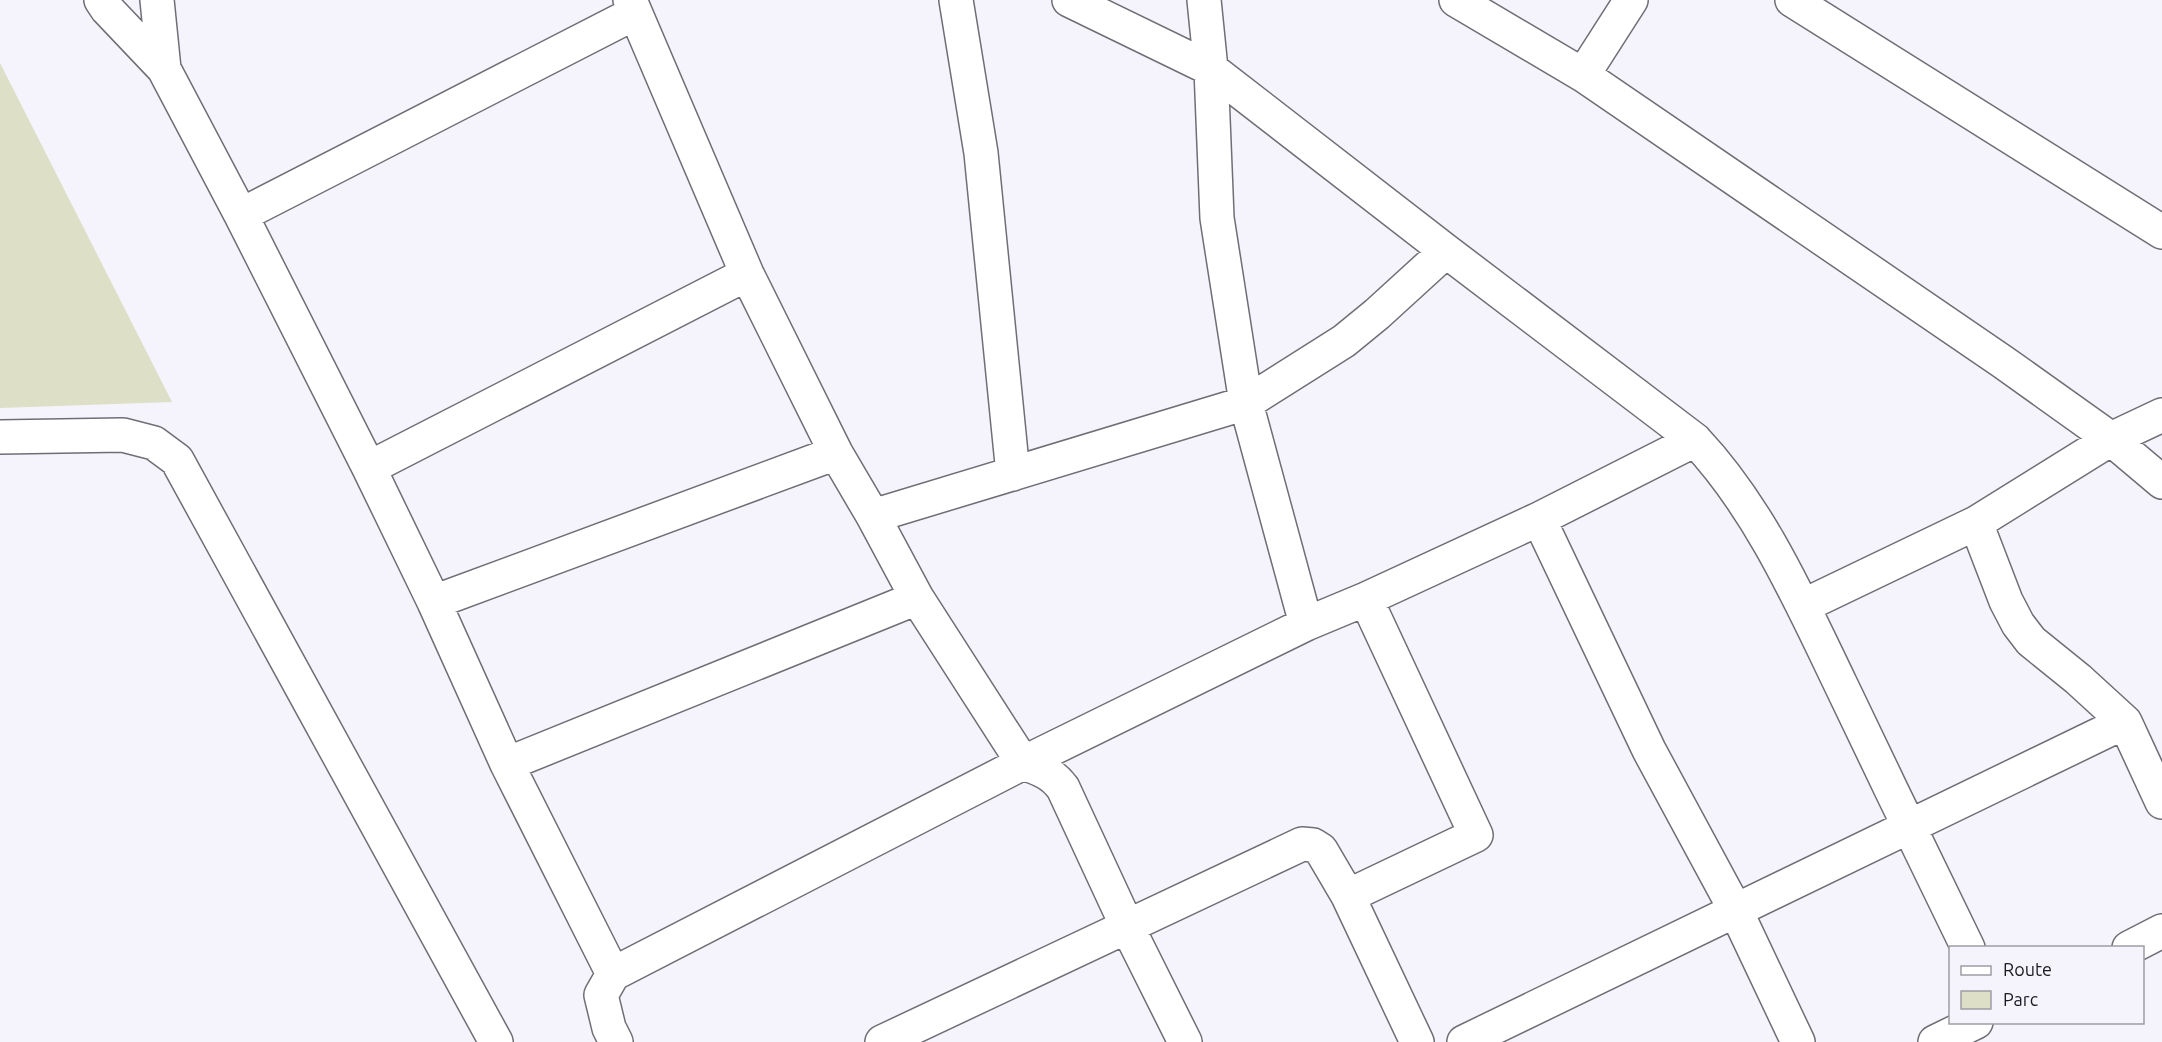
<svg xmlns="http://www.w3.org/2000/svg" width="2162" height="1042" font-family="Ubuntu,sans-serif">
  <rect width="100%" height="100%" fill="#f5f4fc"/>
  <path fill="#dddfc6" d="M0,63L172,402L0,408Z"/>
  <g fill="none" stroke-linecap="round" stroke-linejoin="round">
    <g stroke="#6f6e75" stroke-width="36">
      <path id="minor" d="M101,0L107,9L164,69
        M157,0L164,69L241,215L369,468L434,602L507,764L613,974L601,995L609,1028L616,1042
        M630,0L747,274L836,453L873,516L917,598L1023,763C1040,769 1052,773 1063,788L1127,926L1185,1042
        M956,0L981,153L1013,474
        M1069,0L1211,69L1446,251L1695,440C1760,509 1800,600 1841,685C1883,773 1925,860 1968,948
        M1204,0L1211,69L1217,218L1246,403L1306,624
        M1456,0L1583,75L2003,362L2111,439L2162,482
        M1792,0L2162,232
        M1583,75L1631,0
        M241,215L635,13
        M0,437L123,435L154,443L177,460L496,1042
        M369,468L747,274
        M873,516L1246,403L1344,341L1377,314L1446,251
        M1539,519L1649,750L1736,911L1798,1042
        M1976,523L2006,601L2018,624L2031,641L2078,679L2125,722L2162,802
        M434,602L836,453
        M1803,606L1976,523L2111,439L2162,415
        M507,764L917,598
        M1348,896L1476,835L1366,599
        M2129,948L2162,931
        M613,974L1023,763L1306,624L1366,599L1539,519L1695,440
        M882,1042L1302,844L1313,845L1321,850L1348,896L1417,1042
        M1464,1042L2125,722
        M1935,1042L1976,1022"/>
    </g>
    <use href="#minor" stroke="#fff" stroke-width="33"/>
  </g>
  <rect x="1949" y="946" width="195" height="78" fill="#f5f4fc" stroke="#9e9da3" stroke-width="1.5"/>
  <rect x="1961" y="966" width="30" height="9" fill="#ffffff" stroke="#9e9da3" stroke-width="1.5"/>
  <text x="2003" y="976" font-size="18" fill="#1b1b1e">Route</text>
  <rect x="1961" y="991" width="30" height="18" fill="#dddfc6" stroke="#9e9da3" stroke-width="1.5"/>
  <text x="2003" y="1006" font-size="18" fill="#1b1b1e">Parc</text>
</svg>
